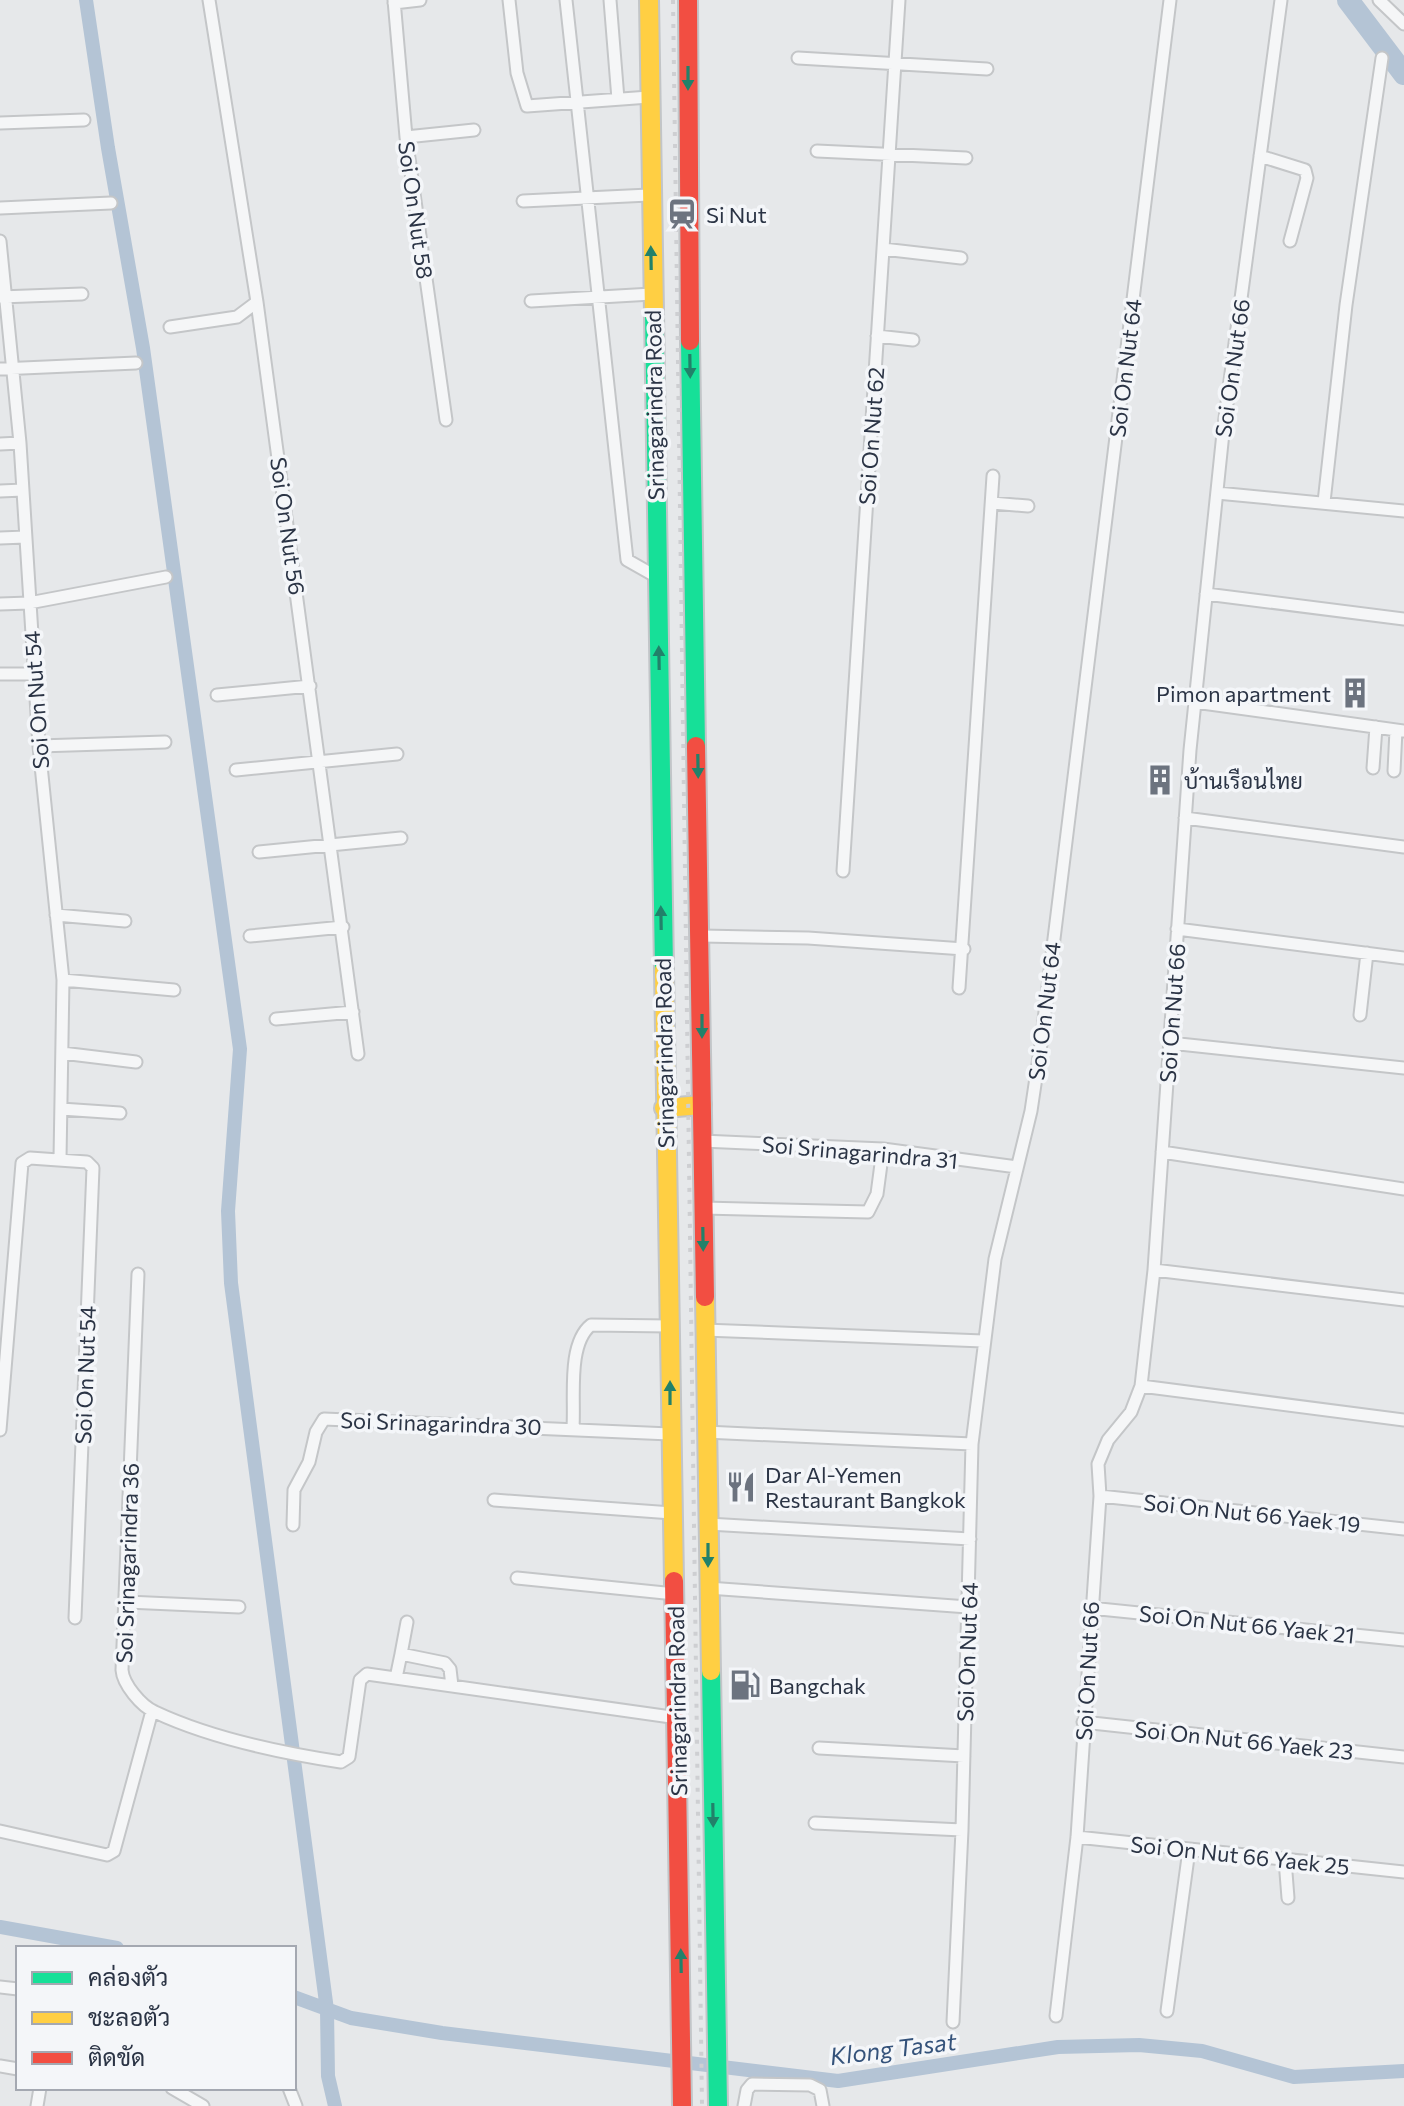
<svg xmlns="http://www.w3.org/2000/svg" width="1404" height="2106" font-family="Commissioner,Sarabun,sans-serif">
  <rect width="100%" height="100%" fill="#e6e8ea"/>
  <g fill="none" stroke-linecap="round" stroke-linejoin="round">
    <path stroke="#b4c4d5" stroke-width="14" d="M86,0L108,148L143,348L240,1049L228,1211L231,1283L327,2010L328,2076L335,2106
      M0,1927L117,1948
      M294,1997L351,2018L442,2033L838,2081L1058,2047L1139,2045L1202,2051L1294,2077L1404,2071"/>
    <path stroke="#b4c4d5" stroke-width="22" d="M1348,0L1404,74"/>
    <g stroke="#c4c6c8" stroke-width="15">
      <path id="street" d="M209,0L257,302L358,1054
        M394,0L406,137L446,420
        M509,0L517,73L527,106L649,97
        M566,0L627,560L657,577
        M610,0L618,99
        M1379,0L1404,24
        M394,3L420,0
        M798,58L987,69
        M0,123L84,120
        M406,137L474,130
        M817,151L966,158
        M1260,156L1305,170L1307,178L1290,241
        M523,201L649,195
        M0,208L111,203
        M0,241L20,443L39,746L63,980L60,1159
        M883,249L961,258
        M0,297L82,294
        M531,301L652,294
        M170,327L237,317L257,302
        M877,336L913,340
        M0,369L136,363
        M0,444L20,443
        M0,491L23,490
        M1217,493L1404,511
        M1324,502L1346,305L1382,58
        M992,503L1028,506
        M0,538L25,537
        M1206,594L1404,619
        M0,604L29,603L166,577
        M0,674H33
        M217,695L310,686
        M1195,702L1404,731
        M39,746L165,742
        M1373,768L1376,727
        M236,770L397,754
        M1394,771L1396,730
        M1185,818L1404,847
        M259,852L401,838
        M843,871L899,0
        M56,915L125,921
        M1177,929L1404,958
        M250,936L343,927
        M702,936L808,938L964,949
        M63,980L174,990
        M959,988L993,476
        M1360,1015L1367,953
        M276,1019L353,1012
        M1170,1043L1404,1068
        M62,1053L136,1062
        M61,1109L120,1113
        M702,1141L883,1149L1017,1167
        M1162,1152L1404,1189
        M703,1208L868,1212L877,1194L883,1149
        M1154,1270L1404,1300
        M138,1274L122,1670C123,1684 141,1706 155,1712C208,1737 282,1753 341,1762L349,1757L360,1680L367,1674L678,1718
        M704,1330L983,1341
        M1141,1386L1404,1420
        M573,1427C575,1398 567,1344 591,1325L670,1326
        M0,1430L22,1163L30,1158L87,1162L93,1168L75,1618
        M705,1432L972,1444
        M1100,1496L1404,1529
        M494,1500L672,1513
        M708,1524L970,1539
        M293,1525L294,1490L309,1462L316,1432L324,1419L670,1434
        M517,1578L675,1594
        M708,1588L968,1607
        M127,1602L239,1607
        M1090,1608L1404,1640
        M401,1654L407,1622
        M396,1678L401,1654L445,1663L450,1669L452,1686
        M1083,1722L1404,1757
        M819,1748L964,1756
        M815,1823L962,1830
        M0,1831L107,1855L114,1851L152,1711
        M1077,1837L1404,1872
        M1285,1860L1288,1898
        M0,1987L18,1989
        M1167,2011L1189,1850
        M1056,2016L1077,1837L1100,1496L1098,1464L1108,1440L1131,1412L1141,1386L1154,1270L1190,750L1223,433L1281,0
        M953,2022L962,1830L972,1444L995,1259L1031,1111L1041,1044L1170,0
        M0,2066L18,2069
        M172,2088L203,2106
        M289,2088L296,2106
        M37,2106L40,2088
        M744,2106L747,2090L752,2084L810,2085L820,2090L823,2106"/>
    </g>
    <g stroke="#c2c5c8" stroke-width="22">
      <path id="fast" d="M654,313L664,970
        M690,341L696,746
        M711,1671L718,2106"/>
    </g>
    <g stroke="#c2c5c8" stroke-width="22">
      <path id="slow" d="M649,0L654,313
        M664,970L674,1581
        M664,1108L702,1105
        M705,1297L711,1671"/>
    </g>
    <g stroke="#c2c5c8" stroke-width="22">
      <path id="jam" d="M688,0L690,341
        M696,746L705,1297
        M674,1581L682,2106"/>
    </g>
    <use href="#street" stroke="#f5f6f7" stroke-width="11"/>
    <use href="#fast" stroke="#16e098" stroke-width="18"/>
    <use href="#slow" stroke="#ffcf43" stroke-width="18"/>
    <use href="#jam" stroke="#f24e42" stroke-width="18"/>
    <path stroke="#cecfd2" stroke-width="4" stroke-dasharray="4 8" stroke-linecap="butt" d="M673,0L702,2106"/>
  </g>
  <defs><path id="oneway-solid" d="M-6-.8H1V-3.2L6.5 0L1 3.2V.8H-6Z" transform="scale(2)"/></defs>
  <g fill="#22816a">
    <use href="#oneway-solid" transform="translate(688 78) rotate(90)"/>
    <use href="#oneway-solid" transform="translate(651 258) rotate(-91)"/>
    <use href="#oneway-solid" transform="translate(690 366) rotate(89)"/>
    <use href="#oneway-solid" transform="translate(659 658) rotate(-91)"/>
    <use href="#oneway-solid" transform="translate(698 766) rotate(89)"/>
    <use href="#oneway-solid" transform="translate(661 918) rotate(-91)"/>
    <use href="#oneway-solid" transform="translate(702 1026) rotate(90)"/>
    <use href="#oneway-solid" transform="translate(703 1239) rotate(89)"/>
    <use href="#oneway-solid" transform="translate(670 1393) rotate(-90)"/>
    <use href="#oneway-solid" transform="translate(708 1555) rotate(90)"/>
    <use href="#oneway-solid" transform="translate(713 1815) rotate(89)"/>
    <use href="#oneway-solid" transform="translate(681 1961) rotate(-91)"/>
  </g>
  <defs>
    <g id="station-bare" transform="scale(2.4)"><path d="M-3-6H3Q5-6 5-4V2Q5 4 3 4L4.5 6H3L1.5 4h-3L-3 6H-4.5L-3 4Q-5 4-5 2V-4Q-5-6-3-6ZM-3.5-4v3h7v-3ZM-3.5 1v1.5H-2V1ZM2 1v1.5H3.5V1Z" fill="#6c737f" stroke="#f4f6f9" stroke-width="2.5" paint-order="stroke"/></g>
    <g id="building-bare" transform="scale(2.4)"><path d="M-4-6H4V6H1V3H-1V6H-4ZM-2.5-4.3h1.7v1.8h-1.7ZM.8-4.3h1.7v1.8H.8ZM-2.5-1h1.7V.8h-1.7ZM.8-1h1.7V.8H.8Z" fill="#6c737f" stroke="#f4f6f9" stroke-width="2.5" paint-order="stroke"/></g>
    <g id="restaurant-bare" transform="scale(2.4)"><path d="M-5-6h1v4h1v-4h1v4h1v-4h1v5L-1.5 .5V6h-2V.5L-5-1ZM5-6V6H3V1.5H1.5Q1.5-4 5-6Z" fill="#6c737f" stroke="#f4f6f9" stroke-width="2.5" paint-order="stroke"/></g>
    <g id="fuel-bare" transform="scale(2.4)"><path d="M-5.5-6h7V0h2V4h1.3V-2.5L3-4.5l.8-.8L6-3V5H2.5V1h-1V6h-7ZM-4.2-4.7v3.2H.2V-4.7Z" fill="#6c737f" stroke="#f4f6f9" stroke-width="2.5" paint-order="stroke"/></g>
  </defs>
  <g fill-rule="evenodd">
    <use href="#station-bare" x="682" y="214"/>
    <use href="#building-bare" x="1355" y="693"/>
    <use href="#building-bare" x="1160" y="780"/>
    <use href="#restaurant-bare" x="741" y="1487"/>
    <use href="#fuel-bare" x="745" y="1685"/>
  </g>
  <g text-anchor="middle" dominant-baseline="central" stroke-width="7" stroke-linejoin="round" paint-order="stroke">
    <g font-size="22" fill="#2b3445" stroke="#f4f6f9">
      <text transform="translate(416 210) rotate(82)">Soi On Nut 58</text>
      <text transform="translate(1125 368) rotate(-83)">Soi On Nut 64</text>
      <text transform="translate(1232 368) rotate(-82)">Soi On Nut 66</text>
      <text transform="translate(654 405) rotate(-91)">Srinagarindra Road</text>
      <text transform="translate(871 436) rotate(-86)">Soi On Nut 62</text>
      <text transform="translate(288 526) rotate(82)">Soi On Nut 56</text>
      <text transform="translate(36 700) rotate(-94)">Soi On Nut 54</text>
      <text transform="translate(1044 1011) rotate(-83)">Soi On Nut 64</text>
      <text transform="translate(1172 1013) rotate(-86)">Soi On Nut 66</text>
      <text transform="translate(664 1053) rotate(-91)">Srinagarindra Road</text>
      <text transform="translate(860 1152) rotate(5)">Soi Srinagarindra 31</text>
      <text transform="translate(85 1375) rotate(-88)">Soi On Nut 54</text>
      <text transform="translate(441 1423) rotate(2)">Soi Srinagarindra 30</text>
      <text transform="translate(1252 1513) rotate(6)">Soi On Nut 66 Yaek 19</text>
      <text transform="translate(127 1563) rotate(-88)">Soi Srinagarindra 36</text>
      <text transform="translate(1247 1624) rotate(6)">Soi On Nut 66 Yaek 21</text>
      <text transform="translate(967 1652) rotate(-88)">Soi On Nut 64</text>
      <text transform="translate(1087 1671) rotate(-87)">Soi On Nut 66</text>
      <text transform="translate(677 1701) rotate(-91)">Srinagarindra Road</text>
      <text transform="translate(1244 1740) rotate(6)">Soi On Nut 66 Yaek 23</text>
      <text transform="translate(1240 1855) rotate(6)">Soi On Nut 66 Yaek 25</text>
    </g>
    <g font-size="22" fill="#2b3445" stroke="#f4f6f9" text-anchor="start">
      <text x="706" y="214">Si Nut</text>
      <text x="1331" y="693" text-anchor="end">Pimon apartment</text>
      <text x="1184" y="780">บ้านเรือนไทย</text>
      <text x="765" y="1474">Dar Al-Yemen<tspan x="765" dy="25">Restaurant Bangkok</tspan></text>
      <text x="769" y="1685">Bangchak</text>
    </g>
    <g font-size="24" font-style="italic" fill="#34527a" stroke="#f4f6f9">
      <text transform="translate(893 2048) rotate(-7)">Klong Tasat</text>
    </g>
  </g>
  <rect x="16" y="1946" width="280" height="144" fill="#f4f6f9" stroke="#a4a8b1" stroke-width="2"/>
  <rect x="32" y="1972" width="40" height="12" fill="#16e098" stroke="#a4a8b1" stroke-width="2"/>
  <text x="88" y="1986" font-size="24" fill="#2b3445">คล่องตัว</text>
  <rect x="32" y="2012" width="40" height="12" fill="#ffcf43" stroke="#a4a8b1" stroke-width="2"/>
  <text x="88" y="2026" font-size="24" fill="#2b3445">ชะลอตัว</text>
  <rect x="32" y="2052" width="40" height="12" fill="#f24e42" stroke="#a4a8b1" stroke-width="2"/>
  <text x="88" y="2066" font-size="24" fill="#2b3445">ติดขัด</text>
</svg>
